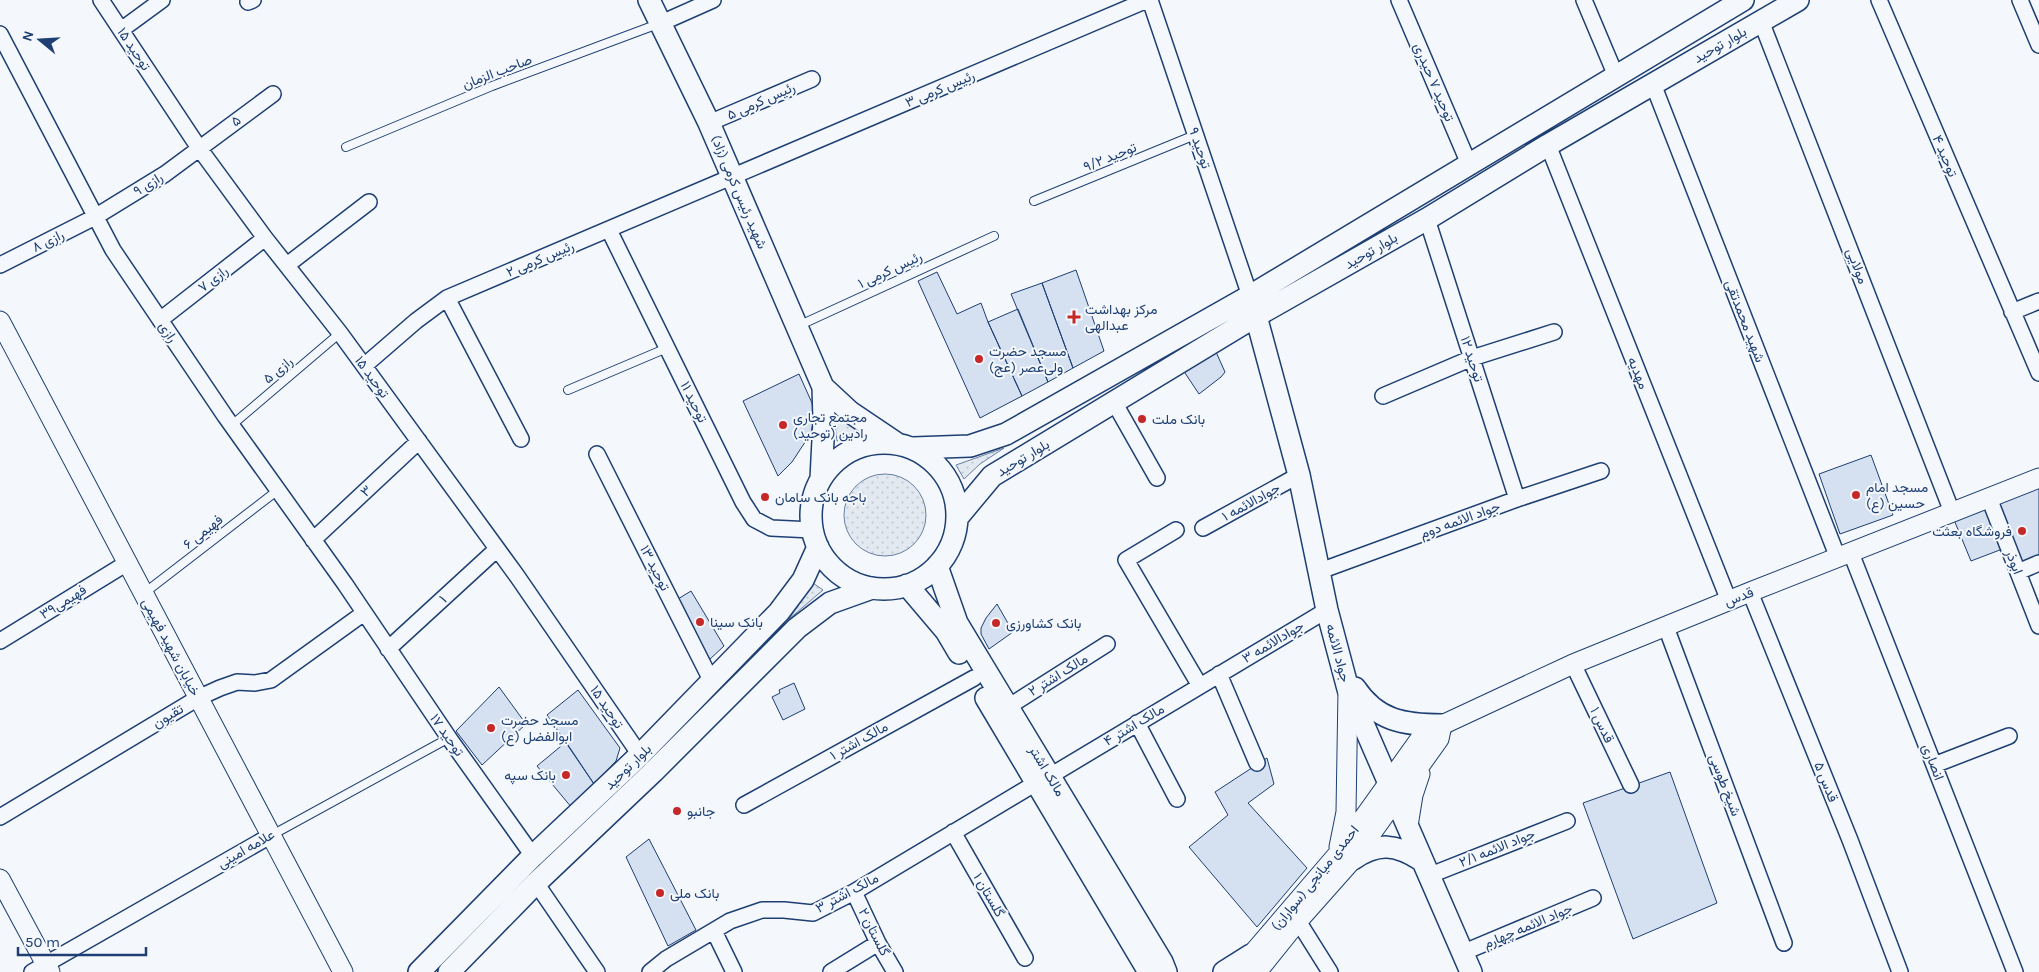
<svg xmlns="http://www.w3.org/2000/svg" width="2039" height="972" font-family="Karla,Vazirmatn,sans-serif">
  <defs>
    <pattern id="grass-dots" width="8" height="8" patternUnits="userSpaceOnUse" patternTransform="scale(1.25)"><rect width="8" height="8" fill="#e3e9f0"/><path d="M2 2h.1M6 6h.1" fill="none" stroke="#c2c9d1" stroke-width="1.8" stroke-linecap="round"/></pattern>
  </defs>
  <rect width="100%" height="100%" fill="#f4f7fb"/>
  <path fill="url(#grass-dots)" stroke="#687fa3" d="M833,408L857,430L837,441Z
    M1004,448L980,464L964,479L956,465Z
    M844 515a41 41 0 1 1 82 0a41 41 0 1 1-82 0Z
    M813,583L823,590L789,619Z"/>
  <path fill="#d5e0f0" stroke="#1d3f73" d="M1076,270L1104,351L1073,368L1042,283Z
    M937,272L957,314L981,303L988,322L1022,396L980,418L918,281Z
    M1042,283L1073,368L1048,382L1011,294Z
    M1018,309L1048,382L1022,396L988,322Z
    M1216,352L1225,372L1221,377L1199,394L1183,370Z
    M799,374L812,403L814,418L811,433L792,462L778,476L743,401Z
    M1871,455L1893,515L1840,534L1819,474Z
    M2039,483V561L2019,569L1994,500Z
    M1988,501L2005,548L1971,561L1952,515Z
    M691,591L724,646L709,660L678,599Z
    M997,604L1013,632L989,649L981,634V628L986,618Z
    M794,683L805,709L783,720L772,697L780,693L779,690Z
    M499,687L526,724L482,765L456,731Z
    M578,690L620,748L616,761L594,784L547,715Z
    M566,742L594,784L572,808L537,766Z
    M1267,758L1274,784L1248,803L1307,868L1257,927L1189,847L1228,815L1215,792Z
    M1670,772L1717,903L1633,939L1583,803Z
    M649,839L696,930L668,946L626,857Z"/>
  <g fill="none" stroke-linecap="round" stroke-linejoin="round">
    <g stroke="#1d3f73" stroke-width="10">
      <path id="service" d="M346,147L492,86L658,24
        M1034,201L1195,135
        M798,326L994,236
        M568,390L667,348
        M232,425L340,333
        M143,594L278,490
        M272,835L449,738"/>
    </g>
    <g stroke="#1d3f73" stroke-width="18">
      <path id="minor" d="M101,0L199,148L265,238L340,333L517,576L640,755
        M1150,0L1250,296
        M1399,0L1469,164
        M1584,0L1616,76
        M1879,0L2039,373
        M2020,0L2039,45
        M248,2L253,0
        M1761,21L1952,512
        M659,24L713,0
        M121,30L162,0
        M0,34L113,250L225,416L345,584L449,738L533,856
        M1653,84L1838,558
        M709,123L812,79
        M1548,145L1729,601
        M1427,219L1517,499
        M609,230L743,502L754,519L771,528L812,530
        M0,265L95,217L165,174L273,94
        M287,265L369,202
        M447,298L521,439
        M2012,312L2039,301
        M160,320L265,238
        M364,366L416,321L447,298L1147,0
        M1383,396L1472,358L1554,332
        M1114,402L1157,478
        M597,454L712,682
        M1989,498L2039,626
        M1203,528L1299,475
        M1176,530L1126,560L1200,686
        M313,540L419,441
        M1851,553L2015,972
        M1320,571L1517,499L1601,471
        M2018,572L2039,563
        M1750,592L1850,840L1900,972
        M1666,627L1784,943
        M0,641L127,563
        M388,649L497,549
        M1573,664L1631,785
        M1219,674L1257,763
        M1008,707L1107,644
        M1137,723L1177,799
        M1934,765L2009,736
        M1050,776L1327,610
        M744,805L974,678
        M0,817L198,698L220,688L237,682L255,683L271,680L364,613
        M953,832L1025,958
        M1428,876L1567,821
        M536,883L597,972
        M854,892L878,943L895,972
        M1298,921L1330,972
        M714,931L734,972
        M1462,953L1593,898
        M32,972L270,836
        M650,972L666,959L730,921L762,910H784L813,913L854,892L1036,783
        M831,972L878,943"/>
    </g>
    <g stroke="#1d3f73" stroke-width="21">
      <path id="tertiary" d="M0,321L343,972
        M1408,826L1413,795L1420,774
        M1339,847L1346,812L1348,690
        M0,879L50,972
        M1241,967L1337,855L1427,729L1442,725L1573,664L1750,592L2039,478
        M1257,972L1298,921L1353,859L1439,739L1442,725"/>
    </g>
    <g stroke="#1d3f73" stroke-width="24">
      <path id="secondary" d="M649,0L709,123L823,387L824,420L821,479
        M1256,316L1299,475L1327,610L1348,689L1471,972
        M823,387L850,412L896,443
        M811 516a73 73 0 1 1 146 0a73 73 0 1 1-146 0Z
        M913,448L970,446L1006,434L1250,296L1743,0
        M957,518L992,476L1256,316L1427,219L1548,145L1798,0
        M937,566L957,623L1162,962L1166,972
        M907,585L946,631L959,653
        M1355,688C1377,721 1404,725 1442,725
        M986,698L1149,972
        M1353,859C1378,842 1396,844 1421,860
        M419,972L533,856L640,755L779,612L803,580L818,547
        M449,972L536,883L653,772L797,628L830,603L872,588
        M1224,972L1251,955"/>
    </g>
    <use href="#service" stroke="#f4f7fb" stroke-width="8"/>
    <use href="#minor" stroke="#f4f7fb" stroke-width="15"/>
    <use href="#tertiary" stroke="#f4f7fb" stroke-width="19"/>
    <use href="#secondary" stroke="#f4f7fb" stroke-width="21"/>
  </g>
  <g fill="#c62828" stroke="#f4f7fb" stroke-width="2">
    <path d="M1071.5 309.5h5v5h5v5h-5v5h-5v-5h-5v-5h5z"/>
    <circle cx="979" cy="359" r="5"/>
    <circle cx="1142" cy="419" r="5"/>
    <circle cx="783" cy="425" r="5"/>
    <circle cx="1856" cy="495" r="5"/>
    <circle cx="765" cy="497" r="5"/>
    <circle cx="2022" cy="531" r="5"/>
    <circle cx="700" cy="622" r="5"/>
    <circle cx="996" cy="623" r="5"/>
    <circle cx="491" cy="728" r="5"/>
    <circle cx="566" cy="775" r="5"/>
    <circle cx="677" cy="811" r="5"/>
    <circle cx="660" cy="893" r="5"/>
  </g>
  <g text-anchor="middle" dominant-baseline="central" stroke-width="4" stroke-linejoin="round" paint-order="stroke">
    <g font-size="14" fill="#1d3f73" stroke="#f4f7fb">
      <text transform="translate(1720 45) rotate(-30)">بلوار توحید</text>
      <text transform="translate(134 49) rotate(56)">توحید ۱۵</text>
      <text transform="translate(497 72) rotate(-21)">صاحب الزمان</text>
      <text transform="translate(1434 82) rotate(67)">توحید ۷ حیدری</text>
      <text transform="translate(940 89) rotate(-23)">رئیس کرمی ۳</text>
      <text transform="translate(761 101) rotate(-24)">رئیس کرمی ۵</text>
      <text transform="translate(236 121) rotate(-36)">۵</text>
      <text transform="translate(1200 148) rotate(71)">توحید ۹</text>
      <text transform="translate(1945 156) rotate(67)">توحید ۴</text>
      <text transform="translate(1110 157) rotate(-22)">توحید ۹/۲</text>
      <text transform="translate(148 184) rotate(-32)">رازی ۹</text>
      <text transform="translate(739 192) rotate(67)">شهید رئیس کرمی (زاد)</text>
      <text transform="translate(48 241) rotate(-26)">رازی ۸</text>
      <text transform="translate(1371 251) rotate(-30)">بلوار توحید</text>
      <text transform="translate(540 259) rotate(-23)">رئیس کرمی ۲</text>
      <text transform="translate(1857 266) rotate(69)">مولایی</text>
      <text transform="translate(890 270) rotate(-25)">رئیس کرمی ۱</text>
      <text transform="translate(213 279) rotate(-38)">رازی ۷</text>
      <text transform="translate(1745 321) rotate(69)">شهید محمدتقی</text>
      <text transform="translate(168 332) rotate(56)">رازی</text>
      <text transform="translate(1472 359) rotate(72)">توحید ۱۲</text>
      <text transform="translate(278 370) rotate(-40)">رازی ۵</text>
      <text transform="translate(1638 373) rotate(68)">مهدیه</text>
      <text transform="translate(372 377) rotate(54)">توحید ۱۵</text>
      <text transform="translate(694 402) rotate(64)">توحید ۱۱</text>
      <text transform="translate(1023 458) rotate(-31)">بلوار توحید</text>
      <text transform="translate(366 491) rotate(-43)">۳</text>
      <text transform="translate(1251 502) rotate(-29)">جوادالائمه ۱</text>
      <text transform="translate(1460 520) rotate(-20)">جواد الائمه دوم</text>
      <text transform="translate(203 532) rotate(-38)">فهیمی ۶</text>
      <text transform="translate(2014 562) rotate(69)">ابوذر</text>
      <text transform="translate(655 568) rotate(63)">توحید ۱۳</text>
      <text transform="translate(1739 597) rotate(-22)">قدس</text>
      <text transform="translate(443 599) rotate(-43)">۱</text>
      <text transform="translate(63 602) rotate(-32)">فهیمی۳۹</text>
      <text transform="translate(1273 642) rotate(-31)">جوادالائمه ۳</text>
      <text transform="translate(171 647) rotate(62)">خیابان شهید فهیمی</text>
      <text transform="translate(1338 653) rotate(75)">جواد الائمه</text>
      <text transform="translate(1058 675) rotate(-32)">مالک اشتر ۲</text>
      <text transform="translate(607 707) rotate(56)">توحید ۱۵</text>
      <text transform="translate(168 716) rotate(-31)">تقیون</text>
      <text transform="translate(1134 725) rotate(-31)">مالک اشتر ۴</text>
      <text transform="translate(1602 725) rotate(65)">قدس ۱</text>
      <text transform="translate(447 735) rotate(55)">توحید ۱۷</text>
      <text transform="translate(859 741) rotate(-29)">مالک اشتر ۱</text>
      <text transform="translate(1933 762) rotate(69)">انصاری</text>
      <text transform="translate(628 767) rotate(-44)">بلوار توحید</text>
      <text transform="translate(1047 771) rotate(59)">مالک اشتر</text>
      <text transform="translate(1826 782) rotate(68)">قدس ۵</text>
      <text transform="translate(1725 785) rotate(69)">شیخ طوسی</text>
      <text transform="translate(1497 848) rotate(-22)">جواد الائمه ۲/۱</text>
      <text transform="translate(246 849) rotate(-30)">علامه امینی</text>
      <text transform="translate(1315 878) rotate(-51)">احمدی میانجی (سواران)</text>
      <text transform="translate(847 893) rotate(-28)">مالک اشتر ۳</text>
      <text transform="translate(989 895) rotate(60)">گلستان ۱</text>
      <text transform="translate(1528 926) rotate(-23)">جواد الائمه چهارم</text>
      <text transform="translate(874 932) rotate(63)">گلستان ۲</text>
    </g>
    <g font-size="14" fill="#1d3f73" stroke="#f4f7fb" text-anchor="start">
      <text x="1085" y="309">مرکز بهداشت<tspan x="1085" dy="16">عبدالهی</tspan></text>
      <text x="989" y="351">مسجد حضرت<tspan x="989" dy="16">ولی‌عصر (عج)</tspan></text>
      <text x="793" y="417">مجتمع تجاری<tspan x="793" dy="16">رادین (توحید)</tspan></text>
      <text x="1152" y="419">بانک ملت</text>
      <text x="1866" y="487">مسجد امام<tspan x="1866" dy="16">حسین (ع)</tspan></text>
      <text x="775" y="497">باجه بانک سامان</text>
      <text x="2012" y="531" text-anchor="end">فروشگاه بعثت</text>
      <text x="710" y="622">بانک سینا</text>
      <text x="1006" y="623">بانک کشاورزی</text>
      <text x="501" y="720">مسجد حضرت<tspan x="501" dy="16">ابوالفضل (ع)</tspan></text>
      <text x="556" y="775" text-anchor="end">بانک سپه</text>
      <text x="687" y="811">جانبو</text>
      <text x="670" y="893">بانک ملی</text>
    </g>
  </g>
  <g transform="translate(40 40) rotate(288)" stroke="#f4f7fb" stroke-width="4" paint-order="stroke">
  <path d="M0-4L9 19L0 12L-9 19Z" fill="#1d3f73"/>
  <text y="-8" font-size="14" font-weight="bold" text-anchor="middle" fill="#1d3f73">N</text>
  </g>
  <path d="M18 947v8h128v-8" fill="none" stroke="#1d3f73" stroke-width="2.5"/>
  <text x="25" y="947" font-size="15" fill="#1d3f73" stroke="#f4f7fb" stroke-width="4" paint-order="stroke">50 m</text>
</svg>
